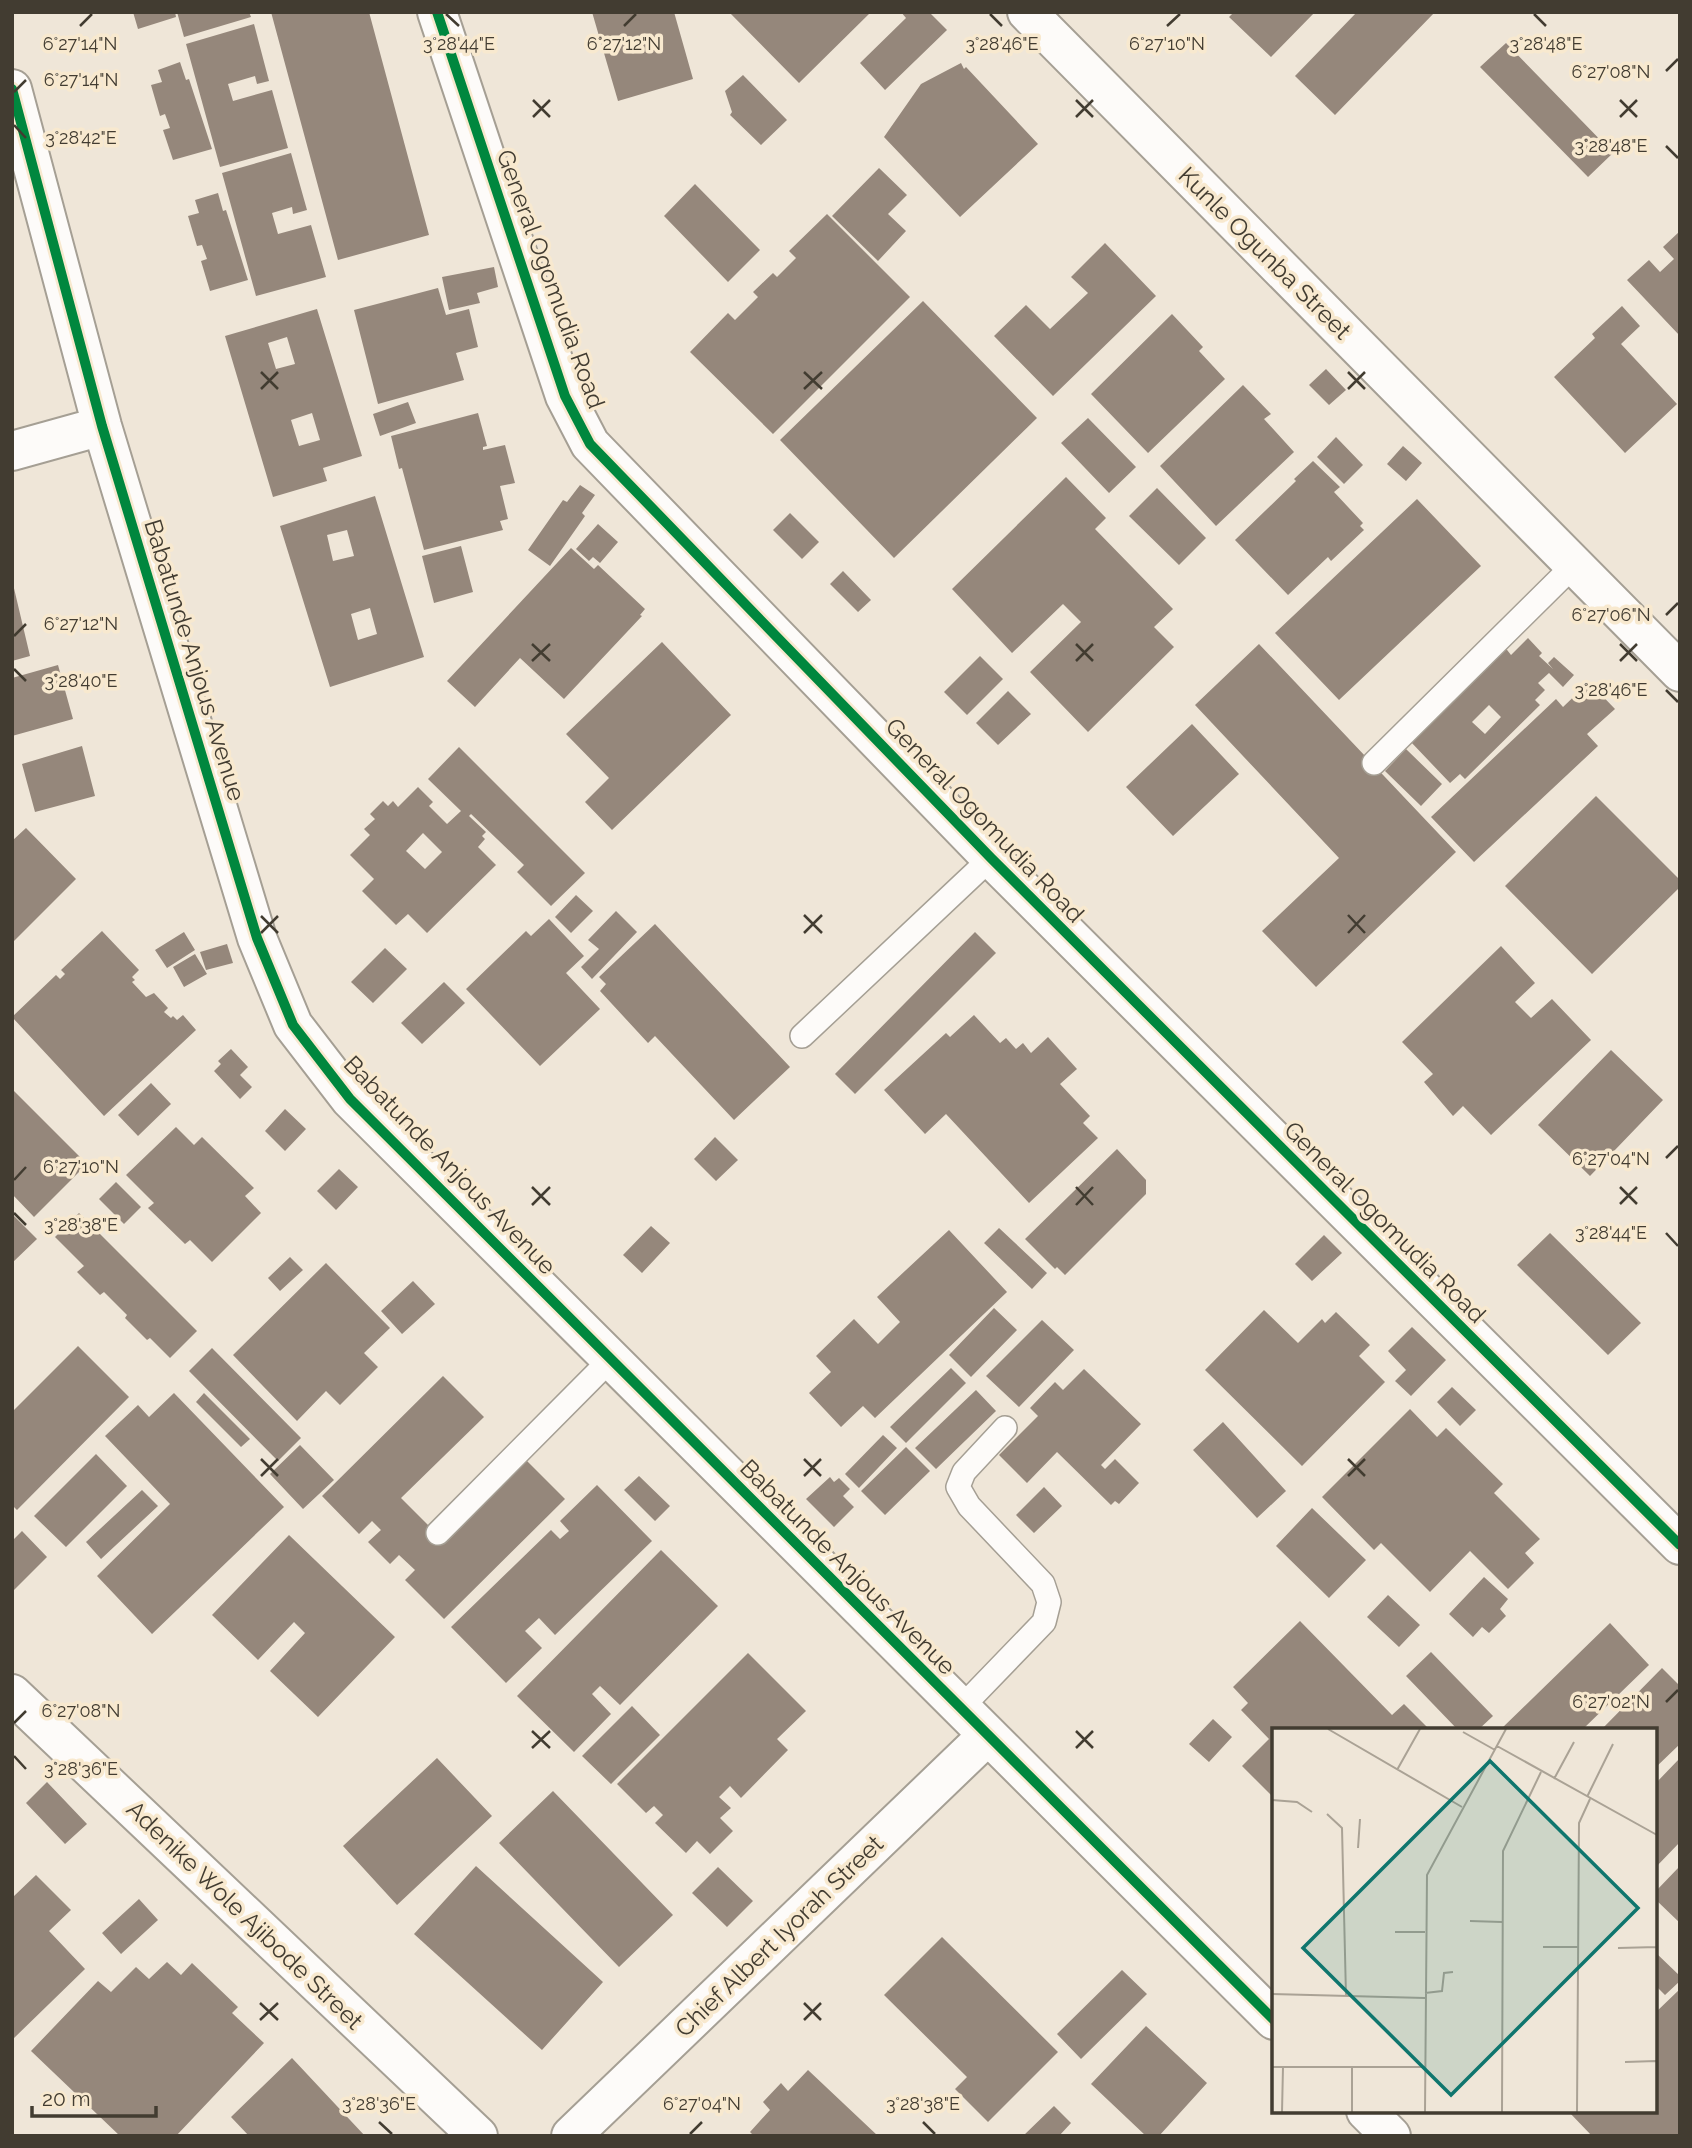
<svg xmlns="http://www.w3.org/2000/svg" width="1692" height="2148" font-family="Raleway,sans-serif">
  <rect width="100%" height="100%" fill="#efe6d8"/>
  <path fill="#95877b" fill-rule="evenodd" d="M133,12H175L176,17L138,29Z
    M177,12H249L251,17L184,37Z
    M271,12H369L429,235L338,260Z
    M592,12H674L693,79L618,101Z
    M729,12H871L799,83Z
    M901,12H929L947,30L885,90L860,63L906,18Z
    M1234,12H1315L1271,57L1229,17Z
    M1357,12H1435L1335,115L1295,76Z
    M254,24L269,81L257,84L255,76L228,84L233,101L272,90L288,148L220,167L186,44Z
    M1506,43L1613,153L1588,177L1480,67Z
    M180,62L186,80L189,79L212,149L173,160L163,130L170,128L165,114L160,116L151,85L162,82L158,70Z
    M961,63L964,69L966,67L1038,144L960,217L884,137L921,84Z
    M743,75L787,120L761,145L730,115L732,112L725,91Z
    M291,153L307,210L293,214L292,207L272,213L278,234L311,225L326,277L256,296L222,173Z
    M879,168L907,195L888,214L906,231L878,261L832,216Z
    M695,184L760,250L728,282L664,216Z
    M218,193L223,211L226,210L248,280L210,291L201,261L207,259L202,245L197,246L188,216L199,213L195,200Z
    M827,214L910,297L773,434L690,352L728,313L735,320L758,297L753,292L773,273L777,277L796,258L789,251Z
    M1680,231V336L1627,280L1649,260L1660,272L1674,259L1663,247Z
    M1105,243L1156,296L1053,396L994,336L1026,305L1050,329L1088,293L1071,277Z
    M494,267L498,287L477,293L480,303L449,310L442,277Z
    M438,288L446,315L469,309L478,347L456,353L464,380L378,404L354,310Z
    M923,301L1037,418L894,558L780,440Z
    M1622,306L1640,326L1621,344L1677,404L1625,453L1554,377L1595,338L1592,334Z
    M317,309L362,456L323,468L327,481L273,497L225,336ZM287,337L295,364L276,369L268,343ZM312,413L320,440L299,446L291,420Z
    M1172,314L1203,347L1199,351L1225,379L1148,453L1091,394Z
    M1326,369L1346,390L1329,405L1309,385Z
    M1243,385L1271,414L1264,419L1294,452L1216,526L1160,466Z
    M408,402L416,423L380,436L373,414Z
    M478,413L487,446L483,447V450L505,445L515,483L500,486L508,519L500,521L503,530L424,550L402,468L399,469L391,436Z
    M1088,418L1136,467L1109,493L1061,443Z
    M1336,437L1363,465L1344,484L1317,457Z
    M1403,446L1422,463L1406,481L1387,464Z
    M1313,461L1340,487L1334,492L1363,523L1360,526L1364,530L1331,561L1328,557L1288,595L1235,540L1296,481L1294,479Z
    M1066,477L1106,518L1095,529L1173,609L1154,627L1174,647L1088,732L1030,672L1081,622L1063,604L1012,653L952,589Z
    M580,485L595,495L582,513L585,516L550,566L528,550L563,500L567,502Z
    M1157,488L1206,538L1179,565L1129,516Z
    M375,496L424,657L330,687L280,526ZM347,530L354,556L333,561L327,535ZM370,608L377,634L358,640L351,614Z
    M1417,499L1481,566L1339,700L1275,633Z
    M790,513L819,542L802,559L773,530Z
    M598,524L618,542L600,563L593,557L589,561L576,549Z
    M461,546L473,592L434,603L422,556Z
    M571,548L594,569L598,565L645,609L640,615L642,616L564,699L520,658L475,707L447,681Z
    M843,571L871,600L858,612L830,584Z
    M13,584L30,656L12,661V585Z
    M1528,638L1542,653L1539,656L1553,669L1548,663L1554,657L1574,675L1563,687L1549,673L1538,683L1545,690L1535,700L1540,705L1465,779L1460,774L1450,783L1410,741L1465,681L1469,686L1489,666L1487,664L1504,646L1511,655ZM1489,705L1501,717L1485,734L1472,722Z
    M662,642L731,715L612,830L585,802L609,778L566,734Z
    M1259,644L1456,852L1316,987L1262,931L1339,858L1195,705Z
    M980,656L1003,679L967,715L944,692Z
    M58,665L73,719L12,736V678Z
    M1589,682L1615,709L1587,734L1598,746L1474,862L1431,817L1556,699L1563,707Z
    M1008,691L1031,714L998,745L976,723Z
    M1192,724L1239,774L1173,836L1126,787Z
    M82,746L95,796L35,812L22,764Z
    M459,747L585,873L551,906L517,872L524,865L471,814L469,816L486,832L482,836L485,839L478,847L496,865L427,933L408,914L396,925L362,891L374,879L350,855L370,835L364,829L375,819L370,814L383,801L388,806L393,801L398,807L418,787L433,802L429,806L447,824L461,811L428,779ZM423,833L442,852L425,869L406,851Z
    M1406,749L1442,784L1421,806L1385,771Z
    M1596,796L1680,880V887L1592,974L1505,886Z
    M26,828L76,879L12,943V841Z
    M576,895L593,911L571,933L555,917Z
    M616,911L637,932L592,979L581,967L599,949L588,940Z
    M549,919L584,956L566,973L600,1009L540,1066L466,989L526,931L531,936Z
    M655,924L790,1067L734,1120L655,1036L648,1043L600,991L606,984L599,977Z
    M102,931L139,970L132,977L135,980L132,982L146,997L154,993L168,1008L164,1012L171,1018L173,1016L177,1020L183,1015L196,1030L104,1116L12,1017L56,975L60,979L65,974L61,970Z
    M184,932L195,950L167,968L155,950Z
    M975,932L996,953L855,1094L835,1074Z
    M227,944L233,963L206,970L200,952Z
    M1501,946L1535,983L1515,1002L1531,1018L1552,999L1591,1040L1491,1135L1463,1106L1453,1116L1424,1082L1433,1074L1402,1042Z
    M385,948L407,969L373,1003L351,982Z
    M195,954L207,974L184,987L173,967Z
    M444,982L465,1003L422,1044L401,1023Z
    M974,1015L1000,1043L1006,1038L1016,1049L1023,1043L1031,1053L1048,1037L1077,1069L1060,1084L1090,1116L1083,1123L1098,1138L1029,1203L946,1114L925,1134L884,1090L946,1033L950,1037Z
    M231,1049L248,1067L240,1075L252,1087L240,1099L214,1071L221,1064L218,1061Z
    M1611,1050L1663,1100L1590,1176L1538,1125Z
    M151,1083L171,1104L138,1136L118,1115Z
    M12,1089L87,1164L34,1217L12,1194Z
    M285,1109L306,1129L285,1151L265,1131Z
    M176,1127L194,1145L202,1137L254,1188L245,1196L261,1213L212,1262L190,1240L185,1244L148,1208L154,1203L126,1175Z
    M715,1137L738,1160L716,1181L694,1159Z
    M1117,1149L1146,1180V1194L1065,1275L1057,1267L1055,1269L1025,1239Z
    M339,1169L358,1187L336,1210L317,1191Z
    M116,1182L141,1207L124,1224L99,1199Z
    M79,1213L197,1331L170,1358L150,1338L147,1340L125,1318L127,1315L104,1292L100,1295L77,1272L84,1266L55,1237Z
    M12,1214L37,1239L12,1263Z
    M651,1226L670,1243L642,1273L623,1255Z
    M999,1228L1047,1273L1032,1289L984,1243Z
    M949,1230L1007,1292L875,1418L863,1406L841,1427L809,1393L831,1372L816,1356L854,1319L878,1344L900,1322L877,1297Z
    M1550,1233L1641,1323L1608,1355L1517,1265Z
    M1324,1235L1342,1253L1312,1281L1295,1264Z
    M290,1257L303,1270L280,1291L268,1278Z
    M326,1263L390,1328L364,1353L378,1367L340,1405L326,1391L297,1421L233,1355Z
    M413,1281L435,1304L402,1334L381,1311Z
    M994,1308L1017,1330L971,1377L949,1355Z
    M1264,1310L1298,1343L1322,1319L1325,1323L1336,1312L1370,1345L1359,1356L1385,1382L1302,1466L1205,1370Z
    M1042,1320L1074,1350L1019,1407L986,1376Z
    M1412,1327L1446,1360L1411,1396L1395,1381L1406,1370L1388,1351Z
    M78,1346L129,1397L17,1510L12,1505V1412Z
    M212,1348L301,1438L278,1461L189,1371Z
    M951,1368L966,1383L906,1443L890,1427Z
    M1084,1369L1141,1424L1101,1465L1105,1469L1115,1459L1139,1483L1119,1504L1115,1501L1111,1505L1057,1452L1027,1483L999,1455L1038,1416L1030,1408L1055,1382L1063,1390Z
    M443,1376L484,1417L401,1498L438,1535L519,1453L565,1499L444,1619L405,1580L415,1570L399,1555L390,1564L368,1542L381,1530L372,1521L359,1534L322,1496Z
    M1452,1387L1476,1410L1460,1426L1437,1402Z
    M976,1390L996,1411L936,1469L915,1448Z
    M174,1393L284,1507L152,1634L97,1576L170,1504L105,1436L138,1405L149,1417Z
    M204,1393L250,1439L241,1447L196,1402Z
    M1410,1409L1437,1437L1446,1428L1503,1484L1494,1493L1540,1539L1525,1553L1534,1563L1508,1589L1470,1551L1430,1592L1381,1543L1374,1550L1322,1497Z
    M1223,1422L1286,1491L1257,1518L1193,1450Z
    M883,1435L897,1448L859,1488L845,1474Z
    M300,1445L334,1480L303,1509L270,1474Z
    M906,1447L930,1471L885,1515L861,1491Z
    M96,1454L127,1486L66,1547L34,1516Z
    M639,1476L670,1506L655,1521L624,1490Z
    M830,1477L834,1482L839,1478L850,1489L843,1496L854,1507L834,1527L806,1499Z
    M597,1485L652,1541L555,1635L539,1618L525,1631L542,1648L506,1683L451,1627L551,1530L560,1539L569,1531L560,1521Z
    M1044,1487L1062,1506L1034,1533L1016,1515Z
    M142,1490L158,1506L101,1559L86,1542Z
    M1312,1508L1366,1560L1329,1598L1276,1546Z
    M22,1531L47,1557L14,1590L12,1541Z
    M289,1535L395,1637L318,1717L270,1671L305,1633L294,1622L258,1660L212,1615Z
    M661,1550L718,1606L620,1705L600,1686L592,1694L611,1714L574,1752L517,1696Z
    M1484,1577L1508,1599L1500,1609L1506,1616L1489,1633L1482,1627L1473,1637L1449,1614Z
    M1388,1595L1420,1625L1399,1647L1367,1617Z
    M1300,1621L1392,1715L1404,1704L1430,1730H1274V1798L1242,1766L1269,1739L1241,1710L1248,1703L1233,1687Z
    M1610,1623L1649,1665L1582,1730H1500Z
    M1431,1652L1493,1716L1478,1730H1458L1406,1676Z
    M748,1653L806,1711L777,1739L788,1750L741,1798L730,1786L719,1797L731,1808L720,1818L733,1831L710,1854L697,1841L686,1853L655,1823L663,1815L654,1806L646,1813L617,1784Z
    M1662,1668L1680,1686V1744L1655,1768V1730H1601Z
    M632,1706L660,1735L611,1784L582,1756Z
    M1213,1719L1232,1737L1209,1762L1189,1744Z
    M437,1758L492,1816L397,1905L343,1846Z
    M1680,1758V1842L1655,1868V1784Z
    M47,1782L87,1824L65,1844L26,1803Z
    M553,1791L673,1915L619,1967L499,1843Z
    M476,1866L603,1982L542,2050L414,1934Z
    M1680,1866V1923L1655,1899V1892Z
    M718,1867L753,1901L727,1927L692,1893Z
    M36,1875L71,1910L49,1931L85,1969L12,2040V1894L14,1896Z
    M139,1899L158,1920L121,1954L102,1933Z
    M942,1937L1058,2052L988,2122L955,2089L967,2077L884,1995Z
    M1655,1952L1680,1976V1981L1665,1995L1655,1985Z
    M167,1962L181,1975L192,1963L238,2007L232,2013L264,2043L176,2136H120L31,2051L98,1981L111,1992L136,1967L149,1979Z
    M1122,1970L1147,1994L1081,2059L1057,2034Z
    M1680,1989V2132L1676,2136H1592L1568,2111H1655V2013Z
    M1146,2026L1207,2083L1159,2136H1146L1091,2084Z
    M292,2058L365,2136H249L231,2117Z
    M808,2070L878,2136H754L750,2132L770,2110L763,2102L781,2083L788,2091Z
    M1054,2106L1071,2123L1059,2136H1023Z"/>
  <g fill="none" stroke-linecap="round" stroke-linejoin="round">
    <g stroke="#a59f94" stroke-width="26">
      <path id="lane" d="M1374,763L1574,565
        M802,1036L991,858
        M438,1533L611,1359
        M960,1709L1044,1622L1049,1602L1043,1584L969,1506L958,1487L964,1472L1005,1428"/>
    </g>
    <g stroke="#a59f94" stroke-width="42">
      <path id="street" d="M437,12L565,396L590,444L991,858L1680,1545
        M1027,12L1680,672
        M12,89L102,426L257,938L293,1025L350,1099L1274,2020
        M12,451L102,426
        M12,1694L478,2136
        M1366,2111L1391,2136
        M571,2136L987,1736"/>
    </g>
    <use href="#lane" stroke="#fdfbf9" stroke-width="23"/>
    <use href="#street" stroke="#fdfbf9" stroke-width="38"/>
    <g stroke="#f8e9cf" stroke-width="15">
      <path id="cycleway" d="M437,12L565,396L590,444L991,858L1680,1545
        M12,89L102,426L257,938L293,1025L350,1099L1274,2020"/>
    </g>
    <use href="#cycleway" stroke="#00873e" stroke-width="10"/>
  </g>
  <path fill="none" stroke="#423c31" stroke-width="2.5" d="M446,14L459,26M990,14L1002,26M1534,14L1546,26M80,26L92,14M624,26L636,14M1167,26L1180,14M1666,71L1678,59M14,92L26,80M533,100L550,117M1076,100L1093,117M1620,100L1637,117M533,117L550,100M1076,117L1093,100M1620,117L1637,100M14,125L26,138M1666,146L1678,158M261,372L278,389M804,372L822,389M1348,372L1365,389M261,389L278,372M804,389L822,372M1348,389L1365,372M1666,615L1678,603M14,636L26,624M532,644L550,661M1076,644L1093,661M1620,644L1637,661M532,661L550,644M1076,661L1093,644M1620,661L1637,644M14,669L26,681M1666,690L1678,702M804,915L822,933M1348,915L1365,933M261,916L278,933M261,933L278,916M804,933L822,915M1348,933L1365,915M1666,1158L1678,1146M14,1180L26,1167M532,1187L550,1205M1076,1187L1093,1205M1620,1187L1637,1204M1620,1204L1637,1187M532,1205L550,1187M1076,1205L1093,1187M14,1213L26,1225M1666,1233L1678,1246M261,1459L278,1476M804,1459L821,1476M1348,1459L1365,1476M261,1476L278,1459M804,1476L821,1459M1348,1476L1365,1459M1666,1702L1678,1690M14,1723L26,1711M532,1731L550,1748M1076,1731L1093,1748M532,1748L550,1731M1076,1748L1093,1731M14,1756L26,1769M260,2003L278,2020M804,2003L821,2020M260,2020L278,2003M804,2020L821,2003M379,2122L392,2134M923,2122L935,2134M690,2134L702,2122"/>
  <g text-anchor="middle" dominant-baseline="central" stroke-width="7" stroke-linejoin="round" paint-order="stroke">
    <g font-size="24" fill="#423c31" stroke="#f8e9cf">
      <text transform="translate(1265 253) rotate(45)">Kunle Ogunba Street</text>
      <text transform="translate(551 279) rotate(70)">General Ogomudia Road</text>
      <text transform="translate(195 660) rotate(73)">Babatunde Anjous Avenue</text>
      <text transform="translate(985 820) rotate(46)">General Ogomudia Road</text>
      <text transform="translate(450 1165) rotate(46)">Babatunde Anjous Avenue</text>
      <text transform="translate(1385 1222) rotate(45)">General Ogomudia Road</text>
      <text transform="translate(848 1567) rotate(45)">Babatunde Anjous Avenue</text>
      <text transform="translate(245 1915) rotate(44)">Adenike Wole Ajibode Street</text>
      <text transform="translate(779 1936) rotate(-44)">Chief Albert Iyorah Street</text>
    </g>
  </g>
  <g transform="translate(1272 1728)">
    <rect width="385" height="385" fill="#efe6d8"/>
    <path fill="none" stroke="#aaa295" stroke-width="2" d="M56,1L190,79M191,4L223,22M225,18L385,107M125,42L148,1M282,51L302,14M315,69L341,16M0,72L25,74L40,84M55,86L70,100L74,268M86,120L88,91M385,139V376M198,193L230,194M123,204H153M271,219H306M346,220L385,219M153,265L170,263L172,245L181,244M0,266L153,270M353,334L384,333M0,339H153M10,384L11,339M80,384V339M153,384L155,147L234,1M230,384L231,123L269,44M305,384L307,95L318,71"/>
    <path fill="#0f766e" fill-opacity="0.15" stroke="#0f766e" stroke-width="3.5" d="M218,33L366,180L179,367L31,220Z"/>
    <rect width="385" height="385" fill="none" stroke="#423c31" stroke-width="3.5"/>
  </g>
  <g font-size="18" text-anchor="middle" fill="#423c31" stroke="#f8e9cf" stroke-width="7" stroke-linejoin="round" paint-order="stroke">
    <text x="1546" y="50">3°28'48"E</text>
    <text x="459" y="50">3°28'44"E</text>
    <text x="624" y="50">6°27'12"N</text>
    <text x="1002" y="50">3°28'46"E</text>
    <text x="1167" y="50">6°27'10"N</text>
    <text x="80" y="50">6°27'14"N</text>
    <text x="1611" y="78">6°27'08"N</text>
    <text x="81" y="86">6°27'14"N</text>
    <text x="81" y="144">3°28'42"E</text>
    <text x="1611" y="152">3°28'48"E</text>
    <text x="1611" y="621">6°27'06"N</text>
    <text x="81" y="630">6°27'12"N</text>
    <text x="81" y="687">3°28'40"E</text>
    <text x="1611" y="696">3°28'46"E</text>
    <text x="1611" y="1165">6°27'04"N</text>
    <text x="81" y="1173">6°27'10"N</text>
    <text x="81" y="1231">3°28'38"E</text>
    <text x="1611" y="1239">3°28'44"E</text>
    <text x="1611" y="1708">6°27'02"N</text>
    <text x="81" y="1717">6°27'08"N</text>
    <text x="81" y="1775">3°28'36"E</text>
    <text x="379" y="2110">3°28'36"E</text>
    <text x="702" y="2110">6°27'04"N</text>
    <text x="923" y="2110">3°28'38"E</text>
  </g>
  <rect width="1692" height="2148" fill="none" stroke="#423c31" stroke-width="28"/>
  <path d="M32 2106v10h124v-10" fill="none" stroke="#423c31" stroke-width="3.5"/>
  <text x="42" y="2106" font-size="21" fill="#423c31" stroke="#f8e9cf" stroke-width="5" paint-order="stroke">20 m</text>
</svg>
